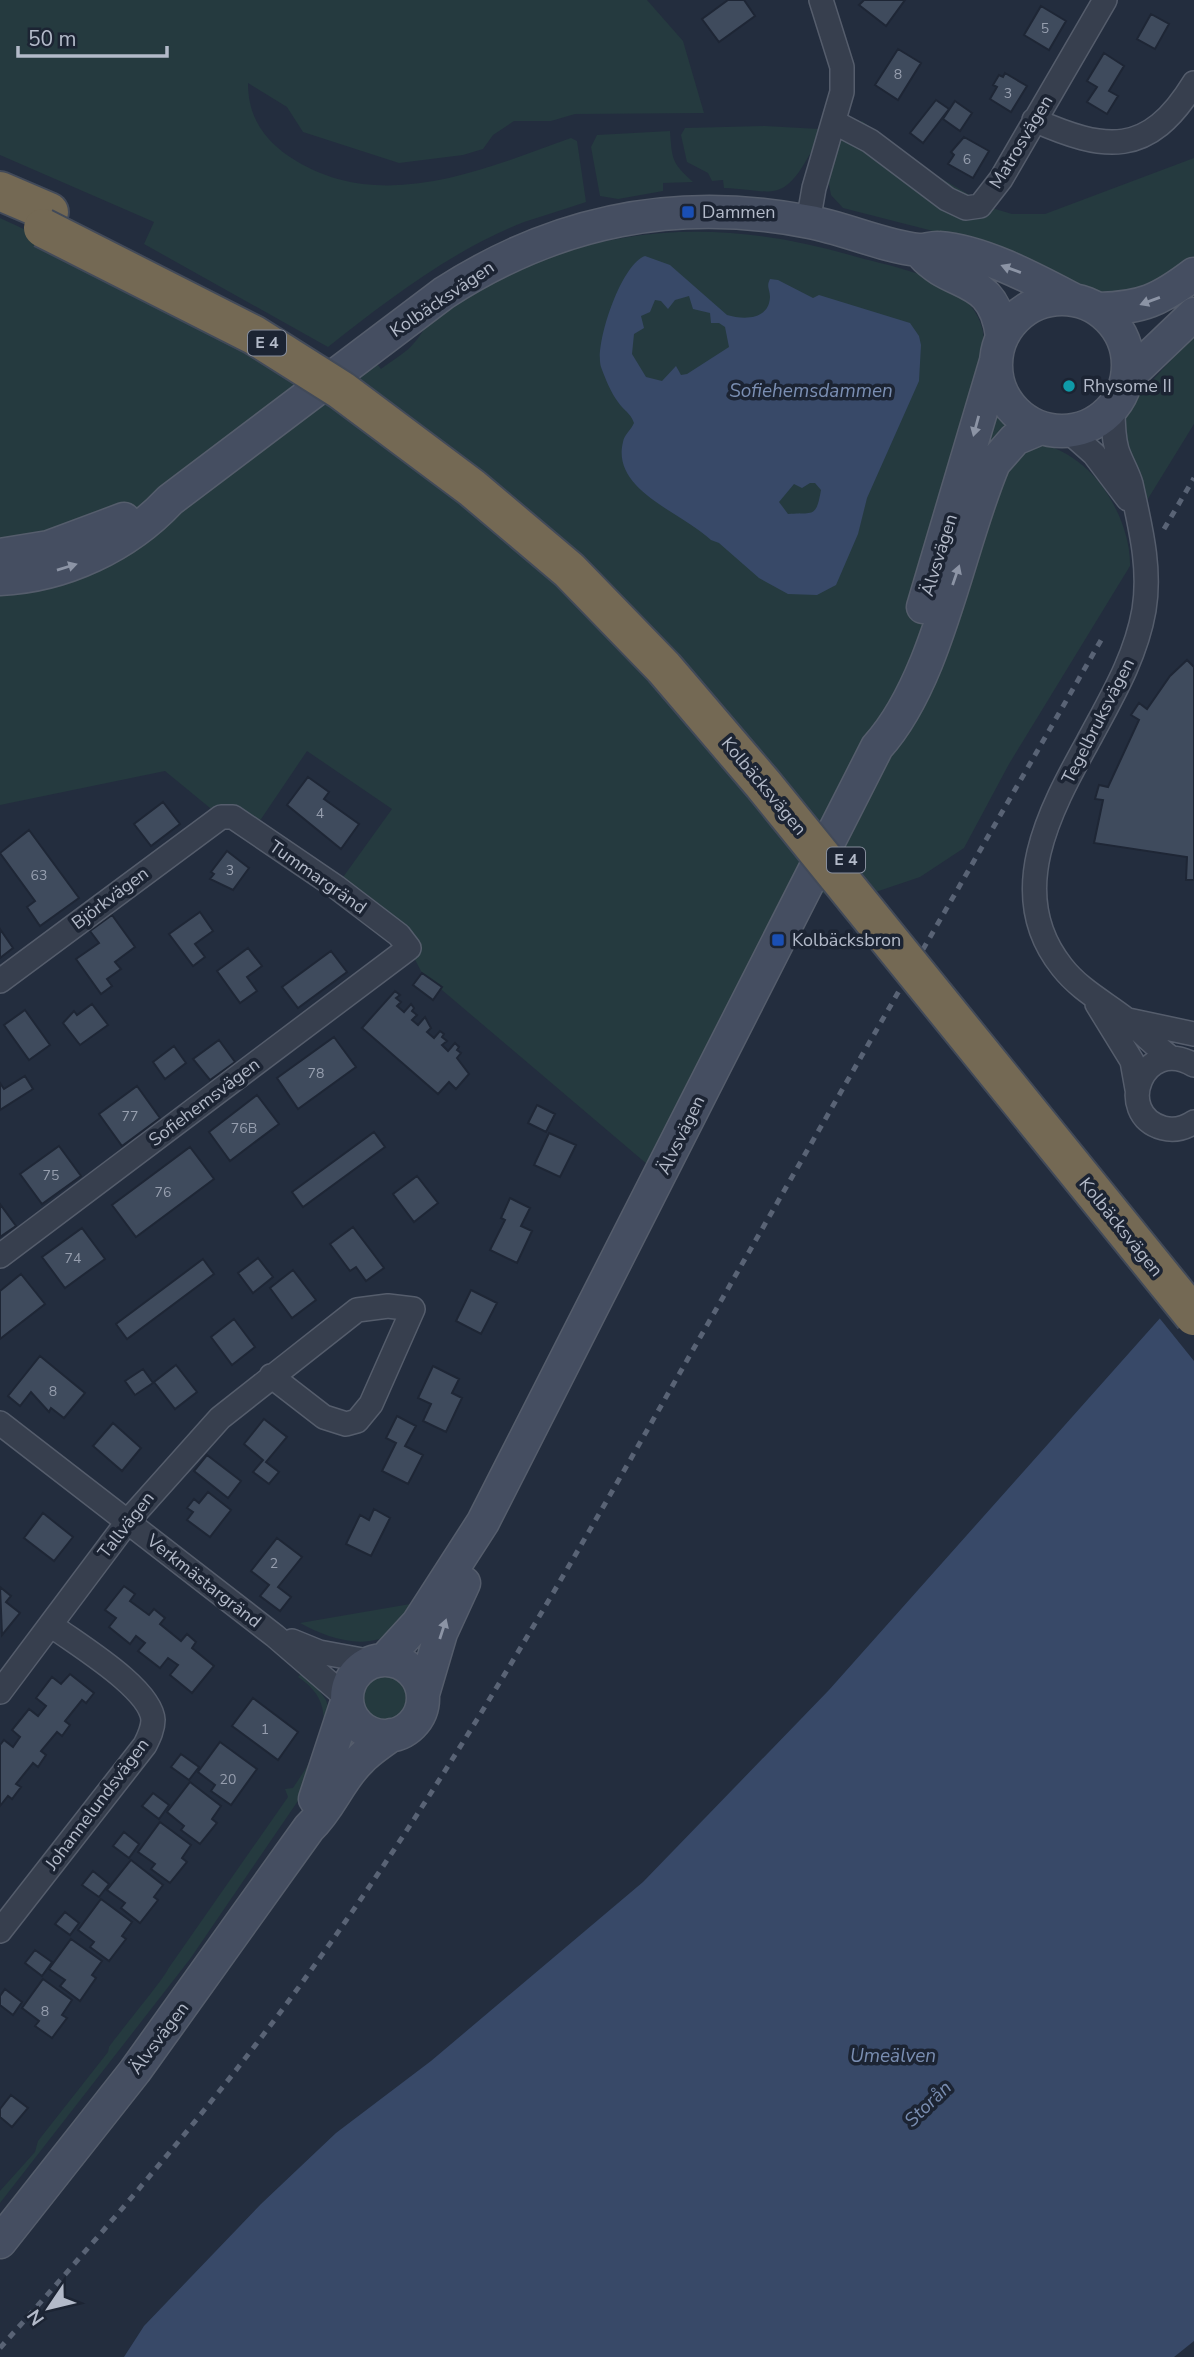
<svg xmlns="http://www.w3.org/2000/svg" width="1194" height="2357" font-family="'Nunito Sans',sans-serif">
  <rect width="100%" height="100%" fill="#232d3e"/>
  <path fill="#253a3f" d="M0,0H647L683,41L704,113L575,114L551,121H514L493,135L483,149L463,155L399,163L303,132L287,107L248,83C248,116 263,139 290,157C379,216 482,170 571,138L577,141L586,202C566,209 545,215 524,222C451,251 389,299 328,347L144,244L154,222L0,155Z
    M862,121L937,176L992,208L1012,214H1045L1194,158V257L1152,285L1109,295L1094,292L1032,264L929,230L843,208L831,195L827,173L840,133Z
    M765,126L819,129C819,142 813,149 807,159C781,205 768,189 724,188L723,180L712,181L708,173L687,162L681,135L685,128Z
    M670,131C672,160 672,163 693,182L663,183V191L618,199L600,196L591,147L597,135Z
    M0,218L39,236L331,399L377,364L381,369C391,361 406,353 414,343C420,337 422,330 430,323C558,227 699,211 850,255C887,266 933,272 963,298C976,309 985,327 984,344C983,349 981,355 982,360C988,375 1020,412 1032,428C1050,452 1056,445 1077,461C1107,482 1131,529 1130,566L1009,764L964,848L920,877L855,899L803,890L661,1176L422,973L409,948L336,887L392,809L307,751L253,831L221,817L165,771L0,805Z
    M1194,335V424L1146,502L1139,495L1123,428L1129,406Z
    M422,1602C414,1611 405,1623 395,1631C367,1652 327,1638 300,1623Z
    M396,1661L415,1674C417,1684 422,1696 421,1707C420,1753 315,1739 359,1671Z
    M302,1673L313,1682L326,1700L331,1717L302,1795L190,1959L0,2203V2191L35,2152L38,2141L108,2052L109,2047C118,2034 166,1976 168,1969L288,1797L285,1789L293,1788C316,1754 346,1708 298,1677Z"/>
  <path fill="#384968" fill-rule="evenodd" d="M645,256L670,265L727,315C744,320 769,320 770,297C770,289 766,287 770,279L778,280L813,298L819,295L910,323L919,336L921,345L919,381L867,498L858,534L836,585L817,595L788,594L759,578L719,543L711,540C681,512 611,490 623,442C624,435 631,430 634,423C630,412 624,411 618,402C611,393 605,378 601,367C594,345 621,264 645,256ZM689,296L693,309L710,313L711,323H719L725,327L729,347L687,374L681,375L676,366L662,381L646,377L632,354L634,334L644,328L641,316L650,312L655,300L661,301L668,309L675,300ZM810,483H815L821,490C816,519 813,512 788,514L779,502L794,484L802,488Z
    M1194,1280V2341L1174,2357H124L144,2326L261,2204L336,2133L431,2061L643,1882L829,1690Z"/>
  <path fill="#232d3e" d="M1193,1277L1194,1278V1361L1157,1315Z"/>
  <path fill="#3f4b5d" stroke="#1e2635" stroke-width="2" d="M728,0H744L755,16L719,42L702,19Z
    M864,0H905L886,26L859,5Z
    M1041,6L1066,21L1049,50L1024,35Z
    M1151,14L1169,24L1155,49L1137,39Z
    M898,49L921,63L898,100L875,85Z
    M1104,53L1124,66L1109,91L1118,96L1107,114L1087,102L1097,87L1087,81Z
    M1005,73L1027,86L1011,112L990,99L997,87L993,85L999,75L1003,77Z
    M936,100L949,109L923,143L910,133Z
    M955,101L972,113L960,131L943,119Z
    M964,137L989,151L973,178L948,164L954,155L951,152Z
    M1187,660L1194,667V880H1186L1187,857L1094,843L1103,800L1095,799L1099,785L1108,787L1139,720L1131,715L1139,703L1147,709L1170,676Z
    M308,777L329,792L324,799L359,824L341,849L287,805Z
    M163,802L180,824L151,846L134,824Z
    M29,830L79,898L40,926L27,907L35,901L0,853Z
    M227,851L249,868L233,890L210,879L214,874L211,872Z
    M200,912L213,931L195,944L205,957L193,966L169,934Z
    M112,915L135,947L115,962L121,969L107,979L112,986L101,994L76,959L99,943L90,931Z
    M0,929L13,948L0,958Z
    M248,948L262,966L247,977L257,991L240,1003L217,971Z
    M331,951L347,972L298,1008L282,987Z
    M422,973L442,987L433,1000L413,985Z
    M395,991L400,995L396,998L401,1002L397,1006L404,1012L411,1004L414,1008L412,1011L417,1015L412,1020L418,1025L425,1017L431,1028L427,1032L434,1038L440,1031L444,1034L442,1037L447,1041L442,1045L448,1051L455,1043L459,1047L457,1050L461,1053L457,1058L469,1074L456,1089L449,1082L438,1094L362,1028Z
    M92,1004L108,1025L80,1045L63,1023L74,1011L77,1015Z
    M25,1010L50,1045L29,1060L4,1025Z
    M334,1037L356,1067L298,1109L277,1078Z
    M219,1040L235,1062L210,1080L193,1059Z
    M174,1046L186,1063L165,1079L153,1062Z
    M25,1076L33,1089L0,1110V1083L4,1089Z
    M137,1086L160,1118L122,1146L99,1114Z
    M257,1095L279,1124L230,1161L209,1132Z
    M537,1105L555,1114L546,1132L528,1123Z
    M374,1132L385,1147L303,1207L292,1192Z
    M549,1133L576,1145L560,1177L534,1165Z
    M59,1146L81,1176L42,1204L20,1174Z
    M190,1147L214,1179L136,1237L112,1205Z
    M417,1176L438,1203L414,1222L393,1194Z
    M510,1198L530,1208L521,1226L532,1231L517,1263L490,1250L505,1220L501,1218Z
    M0,1204L16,1226L0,1237Z
    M353,1227L384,1268L366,1281L356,1267L350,1271L330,1244Z
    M82,1228L105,1259L65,1288L42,1257Z
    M258,1258L273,1277L253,1293L238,1273Z
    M203,1259L214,1274L127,1339L116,1324Z
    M293,1270L316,1300L292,1318L270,1288Z
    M21,1274L45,1304L0,1339V1291Z
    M471,1290L497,1303L481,1334L456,1321Z
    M234,1319L255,1347L232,1365L211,1337Z
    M40,1356L85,1393L64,1418L51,1408L49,1412L31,1392L20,1406L8,1396Z
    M176,1365L197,1392L175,1409L154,1382Z
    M433,1366L459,1379L452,1393L462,1398L446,1432L423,1421L431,1404L418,1398Z
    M143,1369L153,1383L135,1395L125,1381Z
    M397,1416L416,1426L405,1446L423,1455L408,1484L382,1471L396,1443L386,1438Z
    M264,1419L287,1437L266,1462L279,1472L269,1484L253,1472L263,1460L244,1444Z
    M113,1423L141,1448L122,1471L93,1446Z
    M207,1455L241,1481L228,1498L194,1471Z
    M208,1492L231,1510L210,1537L187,1520L193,1512L187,1508L194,1499L199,1503Z
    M374,1509L390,1518L371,1556L346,1544L360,1515L369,1520Z
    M43,1513L73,1537L54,1561L24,1538Z
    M277,1538L302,1557L278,1587L291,1597L280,1611L260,1596L269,1585L251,1571Z
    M124,1586L135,1594L130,1601L149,1615L154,1609L165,1618L160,1624L181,1641L187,1634L196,1642L192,1648L214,1666L192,1693L170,1675L178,1665L168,1658L160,1668L138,1651L145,1643L136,1636L130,1644L109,1627L116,1618L105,1610Z
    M0,1587L11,1596L6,1602L20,1613L2,1635Z
    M70,1674L94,1693L86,1703L82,1700L65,1721L70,1725L62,1736L57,1732L41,1751L46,1755L38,1767L33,1763L16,1784L21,1787L12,1799L8,1796L0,1806V1745L4,1740L13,1747L20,1737L12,1730L29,1709L38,1716L46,1706L36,1698L52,1677L61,1684Z
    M253,1698L298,1732L278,1760L232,1726Z
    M220,1742L257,1769L231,1805L211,1791L215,1785L198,1772Z
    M181,1754L199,1767L189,1780L171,1767Z
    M190,1782L221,1806L212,1819L217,1823L200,1844L181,1830L184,1826L167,1812Z
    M153,1793L169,1805L159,1819L142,1806Z
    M160,1822L191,1845L182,1858L187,1862L170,1883L151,1869L155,1864L138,1852Z
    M124,1832L139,1844L129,1858L113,1846Z
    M131,1860L163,1885L154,1897L158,1900L140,1923L121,1908L125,1903L107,1890Z
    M93,1871L109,1884L99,1897L82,1885Z
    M101,1899L132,1922L122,1936L126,1939L109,1961L90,1947L94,1942L78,1930Z
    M65,1912L79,1923L70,1935L55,1924Z
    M71,1939L102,1961L92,1975L96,1978L80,2001L60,1986L65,1980L49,1969Z
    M35,1950L52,1962L42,1976L25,1963Z
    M43,1979L72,2000L62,2015L67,2018L52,2038L35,2026L39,2021L22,2008Z
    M5,1989L22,2002L13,2015L0,2005V1996Z
    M11,2095L28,2108L12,2127L0,2117V2109Z"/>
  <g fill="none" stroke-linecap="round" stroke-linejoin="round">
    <g stroke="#555d6c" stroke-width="26">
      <path id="street" d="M1034,120C1105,151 1148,158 1194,83
        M834,122L870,141L947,199L966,208L980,206L1001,179L1105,0
        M808,222L814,188L842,92V67L821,0
        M1113,408C1113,422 1113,436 1117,450C1121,462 1128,473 1131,484C1140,526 1151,567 1144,610C1136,656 1113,695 1091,736C1053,805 1002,892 1062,967C1080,990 1104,1002 1127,1020C1142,1032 1155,1046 1171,1058
        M1068,431L1094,454L1128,499
        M0,981L221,817H233L336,887L399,935L409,948L0,1256
        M1097,1004L1132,1061L1137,1089
        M1128,1020L1194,1034
        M1194,1065C1143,1035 1113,1114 1163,1128C1174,1131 1185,1128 1194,1122
        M0,1423L275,1636L347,1698
        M292,1641L319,1652L373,1662
        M0,1692L128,1521L220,1418L357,1310L388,1306L413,1309L371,1404L357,1421L346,1424L324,1417L271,1376
        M0,1931L145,1745C149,1737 153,1729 153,1720C151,1688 76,1644 51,1625"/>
    </g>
    <g stroke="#555d6c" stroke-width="35">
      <path id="secondary" d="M922,254C953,289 994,273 1002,336
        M996 365a66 66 0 1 1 132 0a66 66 0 1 1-132 0Z
        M1099,309C1142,308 1160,300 1194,274
        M1127,378L1194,314
        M0,555L49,547L124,519
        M0,579C64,576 127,546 170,500L444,293C557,220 677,196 810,222C843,228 886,247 918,250C924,251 932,247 939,248C982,251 1034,279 1072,299
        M923,607L996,361
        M385,1659L418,1623L483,1522L877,747C938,680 958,547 994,463L1015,439L1041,428
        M347 1698a38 38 0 1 1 76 0a38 38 0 1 1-76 0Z
        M423,1694L441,1633L464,1583
        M315,1799L347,1702
        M0,2242L135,2071L309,1828C331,1807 339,1780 360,1760C369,1750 381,1743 391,1735"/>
    </g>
    <g stroke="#424a59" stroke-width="42">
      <path id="highway" d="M0,191L49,212"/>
    </g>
    <use href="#street" stroke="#373f4e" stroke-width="23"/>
    <use href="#secondary" stroke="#454e61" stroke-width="32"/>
    <use href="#highway" stroke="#746954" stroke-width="38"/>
    <path stroke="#596375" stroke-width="5" stroke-dasharray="7 7" stroke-linecap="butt" d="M1164,529L1194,478
      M0,2348C112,2222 222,2096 319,1959C464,1756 586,1537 710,1320C841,1091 973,863 1104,635"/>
    <g stroke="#424a59" stroke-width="42" stroke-linecap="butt">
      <path id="highway-bridge" d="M43,228L254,335L341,390L472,488L569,570L664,668L763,784L1194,1316"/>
    </g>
    <use href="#highway-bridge" stroke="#746954" stroke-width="38"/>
  </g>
  <defs><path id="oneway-solid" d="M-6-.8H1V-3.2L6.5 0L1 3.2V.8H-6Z" transform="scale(1.75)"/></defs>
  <g fill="#8c94a5">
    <use href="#oneway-solid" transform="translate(1011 269) rotate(-160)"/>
    <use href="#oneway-solid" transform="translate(1150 301) rotate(160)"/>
    <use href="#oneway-solid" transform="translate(976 426) rotate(105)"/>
    <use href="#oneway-solid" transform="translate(67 567) rotate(-17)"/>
    <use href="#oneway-solid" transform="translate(956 575) rotate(-71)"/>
    <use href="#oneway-solid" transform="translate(443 1629) rotate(-72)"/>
  </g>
  <g fill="#1a4fb4" stroke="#1c2433" stroke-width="2.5">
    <rect x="681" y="205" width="14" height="14" rx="3.5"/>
    <rect x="771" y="933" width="14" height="14" rx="3.5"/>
  </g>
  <circle fill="#0f9aa8" stroke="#1c2433" stroke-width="2.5" cx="1069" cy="386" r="7"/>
  <g text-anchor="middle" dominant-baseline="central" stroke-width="7" stroke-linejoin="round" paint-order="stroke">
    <g font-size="14" fill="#969eae">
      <text x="1045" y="28">5</text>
      <text x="898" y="74">8</text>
      <text x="1008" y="93">3</text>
      <text x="967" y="159">6</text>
      <text x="320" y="813">4</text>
      <text x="230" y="870">3</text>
      <text x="39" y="875">63</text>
      <text x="316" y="1073">78</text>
      <text x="130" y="1116">77</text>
      <text x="244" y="1128">76B</text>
      <text x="51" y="1175">75</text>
      <text x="163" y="1192">76</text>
      <text x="73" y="1258">74</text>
      <text x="53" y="1391">8</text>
      <text x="274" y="1563">2</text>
      <text x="265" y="1729">1</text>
      <text x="228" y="1779">20</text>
      <text x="45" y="2011">8</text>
    </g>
    <g fill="#1c2433" stroke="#868d9c" stroke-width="2">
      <rect x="248" y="330.5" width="38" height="25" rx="5"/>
      <rect x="827" y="847.5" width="38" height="25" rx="5"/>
    </g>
    <g font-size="16" font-weight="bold" fill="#b3bac9">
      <text x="267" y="343">E 4</text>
      <text x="846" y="860">E 4</text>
    </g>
    <g font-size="18" fill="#b3bac9" stroke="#1c2433">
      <text transform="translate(1021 142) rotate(-59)">Matrosvägen</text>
      <text transform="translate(442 299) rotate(-34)">Kolbäcksvägen</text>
      <text transform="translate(939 555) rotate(-73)">Älvsvägen</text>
      <text transform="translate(1098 721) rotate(-63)">Tegelbruksvägen</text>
      <text transform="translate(764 786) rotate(50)">Kolbäcksvägen</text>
      <text transform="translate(318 877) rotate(35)">Tummargränd</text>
      <text transform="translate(110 898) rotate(-37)">Björkvägen</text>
      <text transform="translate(204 1102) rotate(-37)">Sofiehemsvägen</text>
      <text transform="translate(681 1135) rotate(-64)">Älvsvägen</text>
      <text transform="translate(1121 1227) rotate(51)">Kolbäcksvägen</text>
      <text transform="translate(126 1525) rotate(-52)">Tallvägen</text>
      <text transform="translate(204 1581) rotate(38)">Verkmästargränd</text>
      <text transform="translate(97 1804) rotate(-53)">Johannelundsvägen</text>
      <text transform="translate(159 2038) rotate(-53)">Älvsvägen</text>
    </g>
    <g font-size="18" fill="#b3bac9" stroke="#1c2433" text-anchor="start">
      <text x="702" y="212">Dammen</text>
      <text x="1083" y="386">Rhysome II</text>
      <text x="792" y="940">Kolbäcksbron</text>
    </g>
    <g font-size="19" font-style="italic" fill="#7a8eb2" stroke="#1c2433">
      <text x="811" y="391">Sofiehemsdammen</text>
      <text x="893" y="2056">Umeälven</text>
      <text transform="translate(928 2104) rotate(-44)">Storån</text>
    </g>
  </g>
  <g transform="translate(49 2308) rotate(235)" stroke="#1c2433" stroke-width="5" paint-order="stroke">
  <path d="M0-5L12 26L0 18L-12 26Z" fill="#b3bac9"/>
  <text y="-10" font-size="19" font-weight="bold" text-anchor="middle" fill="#b3bac9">N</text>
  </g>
  <path d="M18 46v10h149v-10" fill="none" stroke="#b3bac9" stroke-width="3.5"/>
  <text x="28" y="46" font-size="21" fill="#b3bac9" stroke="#1c2433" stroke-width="5" paint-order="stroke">50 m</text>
</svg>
